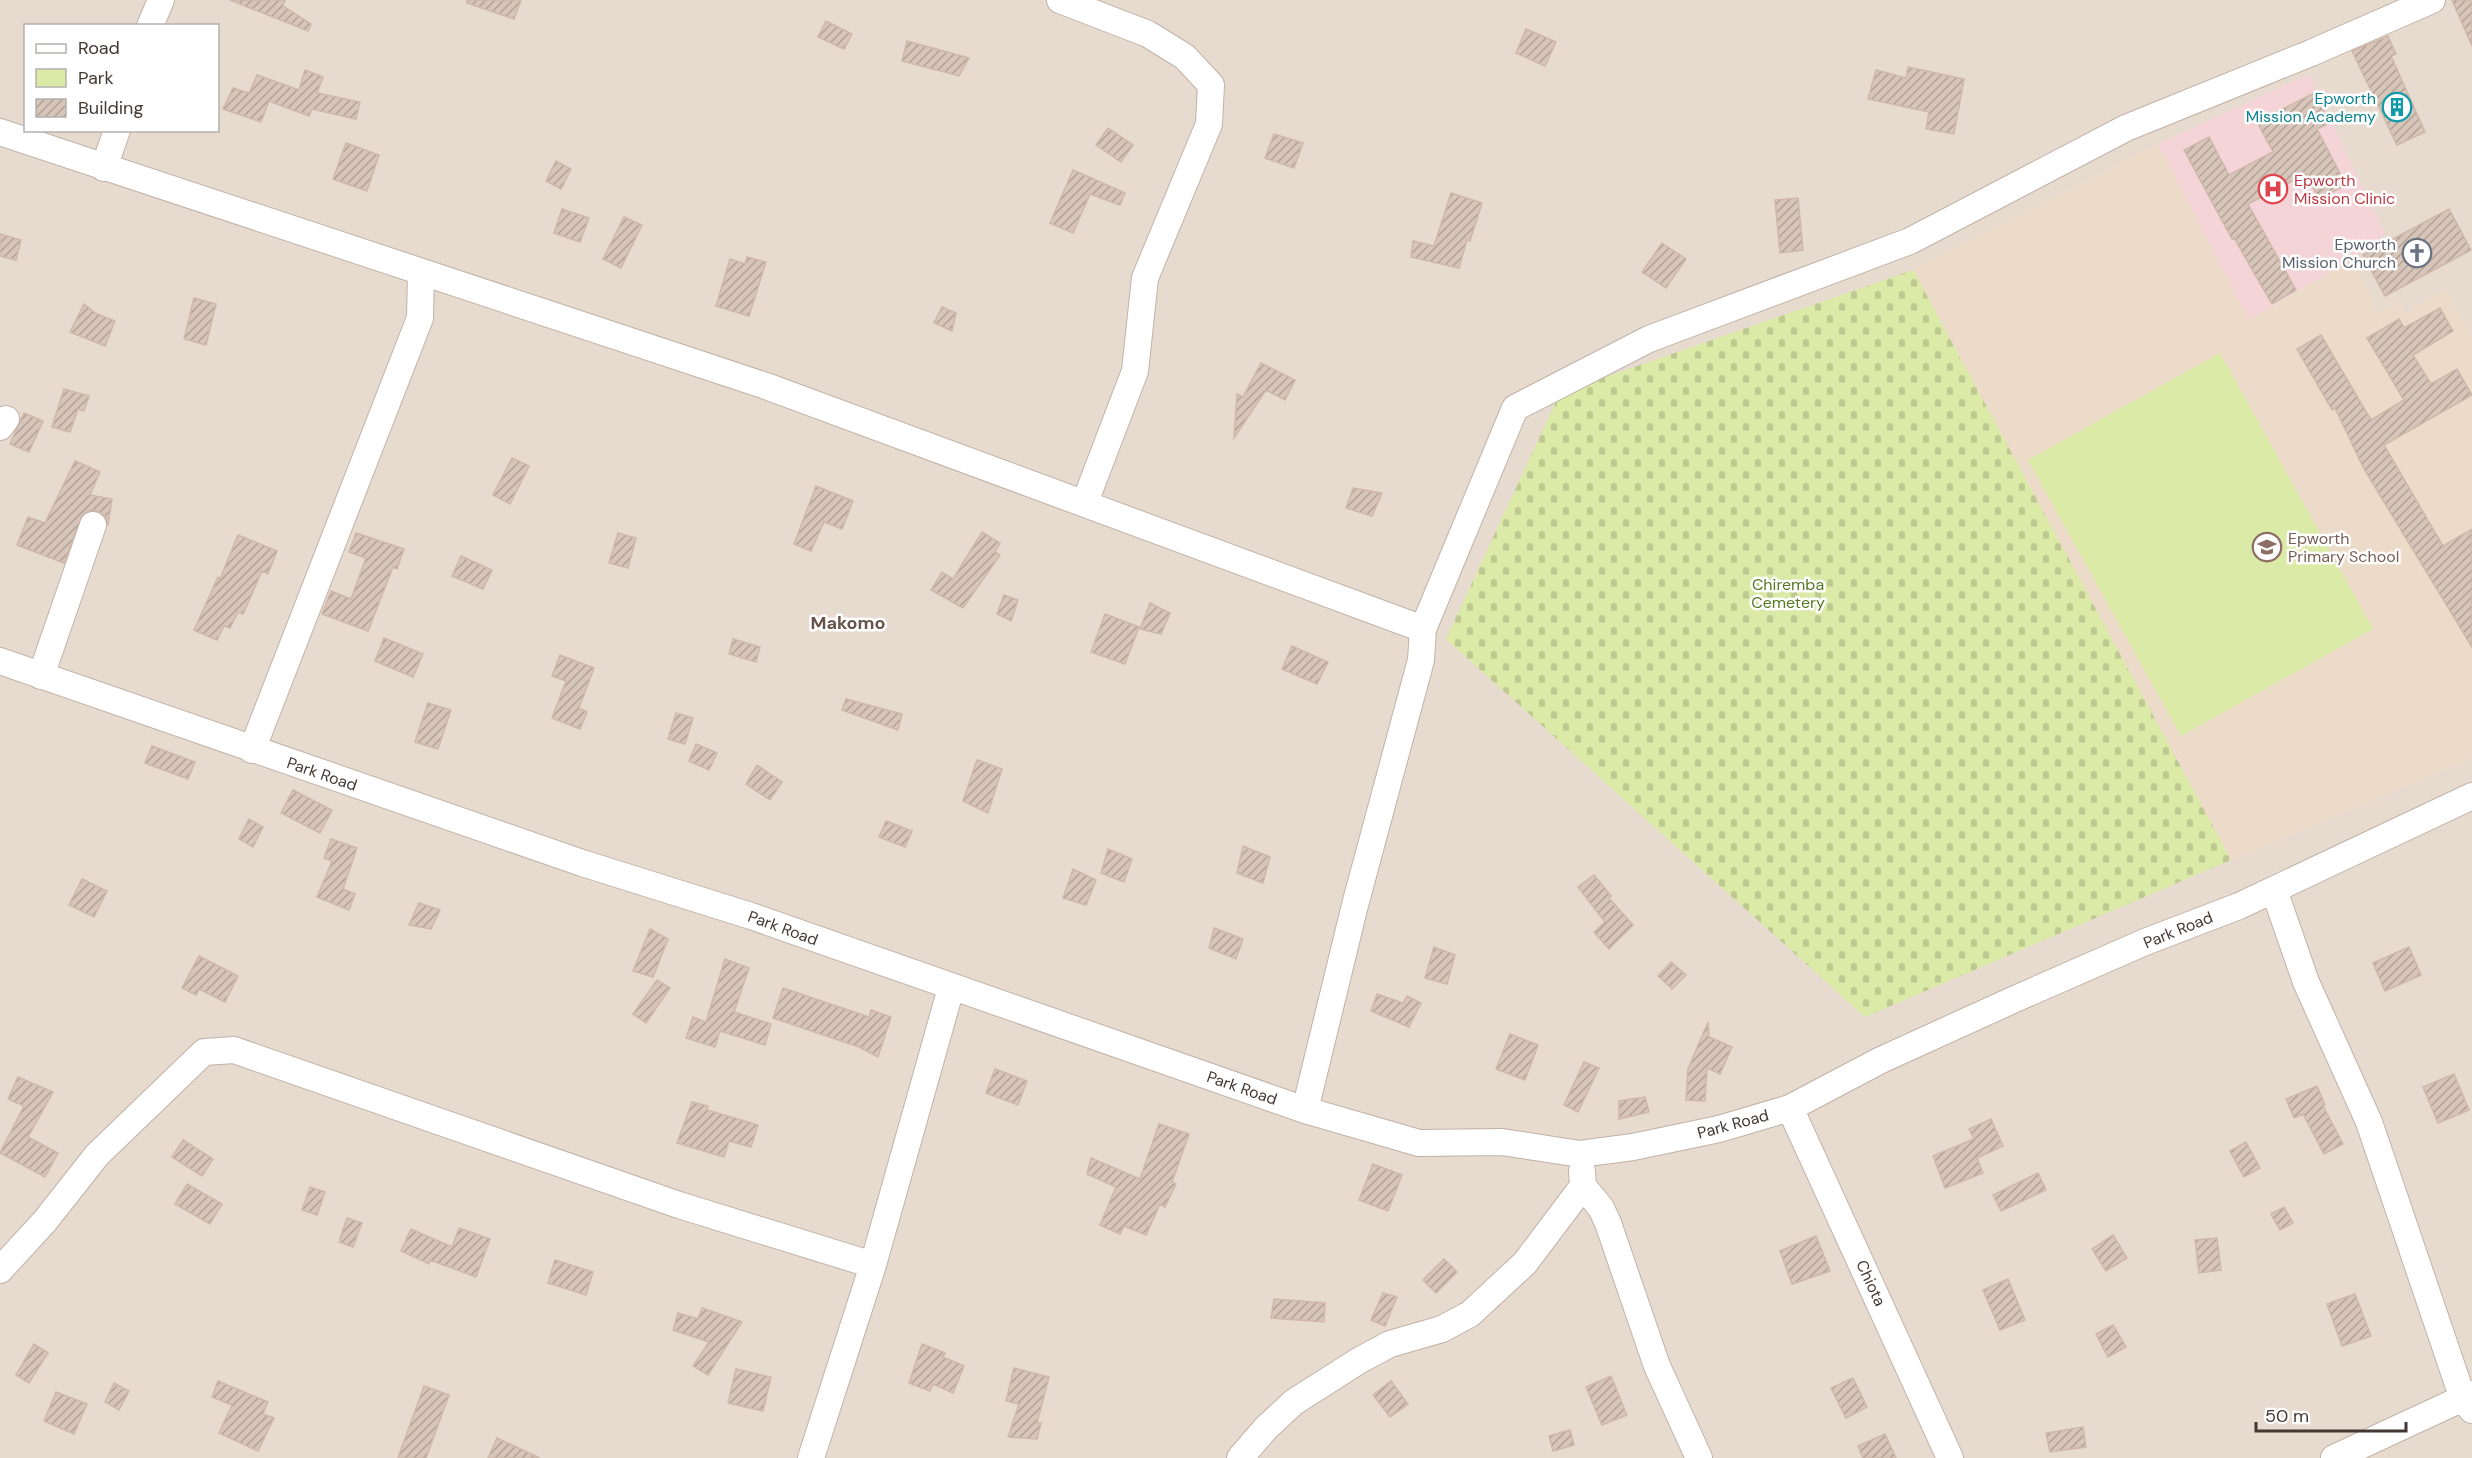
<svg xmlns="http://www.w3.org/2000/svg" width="2472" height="1458" font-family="'DM Sans',sans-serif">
  <defs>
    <pattern id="cemetery-stones" width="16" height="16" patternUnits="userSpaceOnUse" patternTransform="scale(1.5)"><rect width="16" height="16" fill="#dbeaa7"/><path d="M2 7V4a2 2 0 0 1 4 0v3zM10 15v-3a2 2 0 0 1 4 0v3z" fill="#bdc990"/></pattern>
    <pattern id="building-hatch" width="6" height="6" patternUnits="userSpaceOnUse" patternTransform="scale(1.5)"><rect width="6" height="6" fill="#d7c5b9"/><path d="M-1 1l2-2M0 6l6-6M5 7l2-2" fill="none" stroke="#b0a197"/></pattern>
  </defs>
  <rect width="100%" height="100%" fill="#f2e9e2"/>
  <path fill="#e7dacf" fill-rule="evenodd" d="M0,0H2472V1458H0ZM26,26H218V130H26Z"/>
  <path fill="#eddbca" d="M2158,144L2249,320L2354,258L2377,314L2399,302L2405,313L2445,289L2472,337V758L2231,860L1913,270Z"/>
  <path fill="#f4d4d7" d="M2309,74L2385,234L2354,258L2249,320L2158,144Z"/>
  <path fill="url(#cemetery-stones)" d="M1913,270L2231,860L1865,1017L1446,639L1560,393Z"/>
  <path fill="#dbeaa7" d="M2220,353L2373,629L2181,736L2028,460Z"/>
  <path fill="url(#building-hatch)" stroke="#cfb8a9" stroke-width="1.5" d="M230,0H285L283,6L311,24L308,31Z
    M467,0H521L514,19L467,3Z
    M2452,0H2472V46Z
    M826,21L852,34L844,49L818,37Z
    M1526,29L1556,42L1545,66L1516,53Z
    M2388,36L2396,54L2391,56L2425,132L2397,145L2352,51Z
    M907,41L969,58L959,76L902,61Z
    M1908,67L1964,79L1954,134L1926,129L1929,112L1868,99L1876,70L1906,78Z
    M305,70L323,77L317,93L360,102L356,119L312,109L309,116L269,101L261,122L223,109L233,88L249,93L257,75L299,90Z
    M2314,93L2330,123L2317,129L2346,185L2319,199L2306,174L2248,204L2296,290L2272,304L2234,238L2232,239L2184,150L2209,137L2229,175L2273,152L2257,122Z
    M1108,128L1133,145L1121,162L1096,145Z
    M1274,134L1303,143L1294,168L1265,158Z
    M346,143L379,155L367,191L333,179Z
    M556,161L571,169L561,189L546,181Z
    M1073,170L1125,193L1120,205L1090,194L1073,233L1050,223Z
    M1451,193L1482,203L1470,241L1467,240L1459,268L1411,257L1413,241L1434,246Z
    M1798,198L1803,250L1780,253L1775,200Z
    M562,209L589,218L580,242L554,233Z
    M2449,209L2471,250L2385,296L2363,255Z
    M624,217L642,225L621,268L603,259Z
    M0,234L21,240L16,260L0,256Z
    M1662,243L1686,259L1666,288L1642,272Z
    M747,257L766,262L749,316L716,306L730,259L745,264Z
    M194,298L216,304L206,345L184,339Z
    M84,304L97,314L115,321L105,346L70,332Z
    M942,307L956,313L952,331L934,323Z
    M2440,308L2453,331L2413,355L2431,384L2457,369L2472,395L2384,445L2443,546L2472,529V647L2364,469L2335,408L2332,410L2297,349L2321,335L2371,420L2404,400L2367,338L2399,319L2404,328Z
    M1261,363L1295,380L1285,400L1266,390L1234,438L1237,394L1243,397Z
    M64,389L89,396L84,411L78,409L70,432L52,427Z
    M24,413L43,421L29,452L10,444Z
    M512,458L529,466L510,504L493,495Z
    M75,461L100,472L90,495L112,499L108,525L105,516L98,511L91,510L83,514L64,563L17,545L28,517L45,523Z
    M816,486L853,501L842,529L824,522L811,551L794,544Z
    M1353,488L1382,493L1372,516L1346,508Z
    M982,532L1000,543L995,552L1000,555L963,608L931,590L942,572L953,579Z
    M356,533L404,549L397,569L393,567L368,631L322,614L331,591L351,599L366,558L349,552Z
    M618,533L636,538L628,568L609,563Z
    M238,535L277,551L268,574L262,571L243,614L238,612L230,628L224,626L217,640L194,630L218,577L220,579Z
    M461,556L492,570L483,589L452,576Z
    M1004,595L1018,600L1011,621L997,614Z
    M1150,603L1170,613L1161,634L1140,629Z
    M1105,614L1139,627L1125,664L1091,652Z
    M384,638L423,654L413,677L375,661Z
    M733,639L760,647L756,662L729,654Z
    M1292,646L1328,662L1317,684L1282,669Z
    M560,655L594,668L579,708L587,712L580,729L552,718L566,681L552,676Z
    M846,699L902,714L898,730L842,710Z
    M428,703L451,710L438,749L415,742Z
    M676,713L693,718L685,744L668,739Z
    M696,744L717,753L709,770L689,761Z
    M152,746L195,762L188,779L145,763Z
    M977,760L1002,769L988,813L963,801Z
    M757,765L782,782L770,800L746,784Z
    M293,790L332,810L320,833L281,813Z
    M249,819L263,827L253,847L239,839Z
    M886,821L912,831L905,847L879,837Z
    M331,839L357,848L343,889L355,894L349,910L317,897L332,861L324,858Z
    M1243,846L1270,857L1263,883L1237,873Z
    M1108,849L1132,859L1124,882L1101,873Z
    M1073,869L1096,880L1086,905L1063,898Z
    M1594,875L1611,896L1609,898L1633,925L1609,949L1594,932L1605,922L1578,887Z
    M82,879L107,891L94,917L69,905Z
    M419,903L440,910L431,929L409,925Z
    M1214,928L1243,939L1236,959L1209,948Z
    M650,929L668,939L653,977L633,971Z
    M1434,947L1455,955L1447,984L1425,978Z
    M2409,947L2421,975L2385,991L2373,963Z
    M199,956L238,976L225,1002L199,989L196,995L182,988Z
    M725,959L749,968L734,1012L771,1024L765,1045L720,1031L715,1047L686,1038L693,1017L706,1022Z
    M1671,962L1686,975L1672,989L1658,976Z
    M657,980L670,988L646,1023L633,1014Z
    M783,988L869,1017L871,1010L891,1017L878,1057L859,1047L773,1018Z
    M1377,994L1403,1003L1407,996L1421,1003L1409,1027L1371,1011Z
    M1708,1022L1709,1037L1732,1047L1720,1074L1707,1068L1705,1101L1686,1100L1688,1069Z
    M1510,1034L1538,1045L1525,1080L1496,1069Z
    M1584,1062L1599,1068L1578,1112L1564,1105Z
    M995,1069L1027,1081L1018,1105L986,1093Z
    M2454,1074L2469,1110L2438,1123L2423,1087Z
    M18,1077L53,1092L28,1137L58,1153L45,1177L0,1153L24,1106L8,1099Z
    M2317,1086L2325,1105L2323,1106L2343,1144L2324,1154L2303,1114L2294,1118L2286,1099Z
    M1645,1097L1649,1112L1619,1119V1101Z
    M692,1102L708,1106L707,1110L758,1125L751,1147L729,1141L724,1157L677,1143Z
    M1991,1119L2003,1146L1977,1158L1983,1173L1945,1188L1933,1156L1974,1139L1969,1129Z
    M1159,1124L1189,1134L1172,1182L1176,1184L1165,1207L1160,1204L1146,1235L1124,1226L1120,1234L1100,1225L1116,1187L1087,1174L1091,1158L1140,1179Z
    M183,1140L213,1159L202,1176L172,1157Z
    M2246,1142L2260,1168L2244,1177L2230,1151Z
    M1373,1164L1402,1175L1388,1211L1359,1200Z
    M2038,1173L2046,1190L2001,1211L1993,1195Z
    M187,1184L222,1204L210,1224L175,1204Z
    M310,1187L325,1192L317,1215L302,1210Z
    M2284,1207L2293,1223L2280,1230L2271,1214Z
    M347,1218L362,1223L353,1247L339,1242Z
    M459,1228L490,1239L476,1277L430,1260L429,1264L401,1251L411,1229L452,1247Z
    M2113,1235L2127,1258L2106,1271L2092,1249Z
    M1816,1236L1830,1271L1792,1284L1780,1251Z
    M2217,1238L2221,1270L2199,1273L2195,1240Z
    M1444,1259L1457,1272L1436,1293L1423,1280Z
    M555,1260L593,1272L586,1295L548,1283Z
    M2008,1279L2025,1320L2000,1330L1983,1290Z
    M1383,1293L1397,1297L1385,1326L1371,1320Z
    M2355,1294L2371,1336L2342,1346L2327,1304Z
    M1274,1299L1325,1303L1324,1322L1271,1318Z
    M702,1308L742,1322L708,1375L693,1366L709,1342L673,1330L678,1313L698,1319Z
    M2113,1325L2126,1347L2108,1357L2096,1334Z
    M34,1344L48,1353L29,1383L16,1375Z
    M922,1344L945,1353L943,1357L964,1366L953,1393L933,1384L930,1391L909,1383Z
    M1014,1368L1049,1377L1037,1423H1041L1037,1439L1008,1437L1019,1404L1006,1401Z
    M736,1369L771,1377L763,1411L728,1403Z
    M1611,1376L1627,1415L1602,1425L1586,1387Z
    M1853,1378L1867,1407L1846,1418L1831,1388Z
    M218,1381L268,1402L263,1414L274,1418L258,1451L219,1433L232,1405L212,1397Z
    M1391,1381L1408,1404L1390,1417L1373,1395Z
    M114,1383L129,1391L119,1410L105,1402Z
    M424,1386L449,1395L426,1458H398Z
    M56,1392L87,1404L74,1434L44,1421Z
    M2083,1427L2086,1447L2050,1452L2046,1433Z
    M1570,1430L1574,1445L1553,1451L1549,1436Z
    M1885,1434L1896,1458H1863L1858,1446Z
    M497,1438L540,1458H488Z"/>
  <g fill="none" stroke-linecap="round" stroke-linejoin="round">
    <g stroke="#c1b2a7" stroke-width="28">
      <path id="minor" d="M1060,0L1148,34L1185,57L1211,85L1209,124L1145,278L1135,371L1085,502
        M150,26L161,0
        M0,132L766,386L1423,629
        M104,168L117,130
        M0,427L6,419
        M0,661L582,863L751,916L1305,1110L1419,1143L1502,1142L1580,1154L1633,1147L1719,1129L1790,1108L1881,1060L2015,999L2145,942L2239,906L2472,796
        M41,676L93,525
        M252,750L420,318L421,273
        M2274,890L2306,982L2369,1122L2463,1399L2472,1410
        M1790,1108L1950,1458
        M1305,1110L1355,905L1421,660L1423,629L1515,408L1649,339L1910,241L2126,128L2311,53L2432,0
        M1582,1171L1583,1186L1601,1208L1608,1223L1657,1366L1699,1458
        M0,1270L45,1221L97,1155L204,1052L234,1050L679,1205L873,1265
        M811,1458L873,1265L951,988
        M1240,1458L1266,1428L1294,1402L1360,1360L1390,1344L1442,1329L1470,1314L1525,1263L1583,1186
        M2334,1458L2472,1394"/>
    </g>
    <use href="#minor" stroke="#fff" stroke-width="26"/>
  </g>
  <defs>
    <g id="building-ring" transform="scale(1.5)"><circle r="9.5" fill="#fff" stroke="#0f9aa8" stroke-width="1.5"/><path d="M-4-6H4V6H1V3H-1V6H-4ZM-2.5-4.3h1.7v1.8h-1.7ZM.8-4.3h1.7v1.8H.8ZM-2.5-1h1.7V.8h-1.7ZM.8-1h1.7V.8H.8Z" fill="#0f9aa8"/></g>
    <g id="hospital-ring" transform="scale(1.5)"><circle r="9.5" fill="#fff" stroke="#e0444e" stroke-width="1.5"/><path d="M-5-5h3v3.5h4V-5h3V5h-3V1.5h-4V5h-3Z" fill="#e0444e"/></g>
    <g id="church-ring" transform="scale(1.5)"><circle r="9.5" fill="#fff" stroke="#6b7280" stroke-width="1.5"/><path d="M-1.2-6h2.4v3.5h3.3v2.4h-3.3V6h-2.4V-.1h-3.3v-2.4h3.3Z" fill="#6b7280"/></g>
    <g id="school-ring" transform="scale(1.5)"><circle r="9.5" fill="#fff" stroke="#8d6e63" stroke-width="1.5"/><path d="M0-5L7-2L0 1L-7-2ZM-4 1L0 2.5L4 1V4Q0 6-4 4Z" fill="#8d6e63"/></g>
  </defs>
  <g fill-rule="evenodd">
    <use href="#building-ring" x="2397" y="107"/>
    <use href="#hospital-ring" x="2273" y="189"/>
    <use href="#church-ring" x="2417" y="253"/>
    <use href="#school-ring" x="2267" y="547"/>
  </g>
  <g text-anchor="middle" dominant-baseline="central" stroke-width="5" stroke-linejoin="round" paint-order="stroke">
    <g font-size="16" fill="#0d838f" stroke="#fff" text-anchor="end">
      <text x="2376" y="98">Epworth<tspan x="2376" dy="18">Mission Academy</tspan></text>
    </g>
    <g font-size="16" fill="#be3a42" stroke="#fff" text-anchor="start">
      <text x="2294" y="180">Epworth<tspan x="2294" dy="18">Mission Clinic</tspan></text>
    </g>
    <g font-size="16" fill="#5b616d" stroke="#fff" text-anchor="end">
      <text x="2396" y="244">Epworth<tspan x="2396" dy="18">Mission Church</tspan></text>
    </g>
    <g font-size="16" fill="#785e54" stroke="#fff" text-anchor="start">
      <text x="2288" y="538">Epworth<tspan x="2288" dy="18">Primary School</tspan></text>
    </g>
    <g font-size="16" fill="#577823" stroke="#fff">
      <text x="1788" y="584">Chiremba<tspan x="1788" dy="18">Cemetery</tspan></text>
    </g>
    <g font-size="16" fill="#443932" stroke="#fff">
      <text transform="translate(322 774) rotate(19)">Park Road</text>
      <text transform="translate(783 928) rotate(20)">Park Road</text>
      <text transform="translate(2178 930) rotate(-22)">Park Road</text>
      <text transform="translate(1242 1088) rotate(19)">Park Road</text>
      <text transform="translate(1733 1124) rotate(-15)">Park Road</text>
      <text transform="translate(1871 1283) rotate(65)">Chiota</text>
    </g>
    <g font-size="18" font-weight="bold" fill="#675449" stroke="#fff">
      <text x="848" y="623">Makomo</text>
    </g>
  </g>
  <rect x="24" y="24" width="195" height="108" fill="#ffffff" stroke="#b4b0ad" stroke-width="1.5"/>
  <rect x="36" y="44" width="30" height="9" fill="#ffffff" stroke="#b4b0ad" stroke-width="1.5"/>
  <text x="78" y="54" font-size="18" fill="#443932">Road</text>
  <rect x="36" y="69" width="30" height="18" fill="#dbeaa7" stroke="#b4b0ad" stroke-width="1.5"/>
  <text x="78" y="84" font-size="18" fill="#443932">Park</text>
  <rect x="36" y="99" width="30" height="18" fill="url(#building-hatch)" stroke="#b4b0ad" stroke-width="1.5"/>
  <text x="78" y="114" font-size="18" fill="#443932">Building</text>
  <path d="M2256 1422v9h150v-9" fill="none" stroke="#443932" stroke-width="3"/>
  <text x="2265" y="1422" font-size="18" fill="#443932" stroke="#ffffff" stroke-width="4.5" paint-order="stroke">50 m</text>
</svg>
